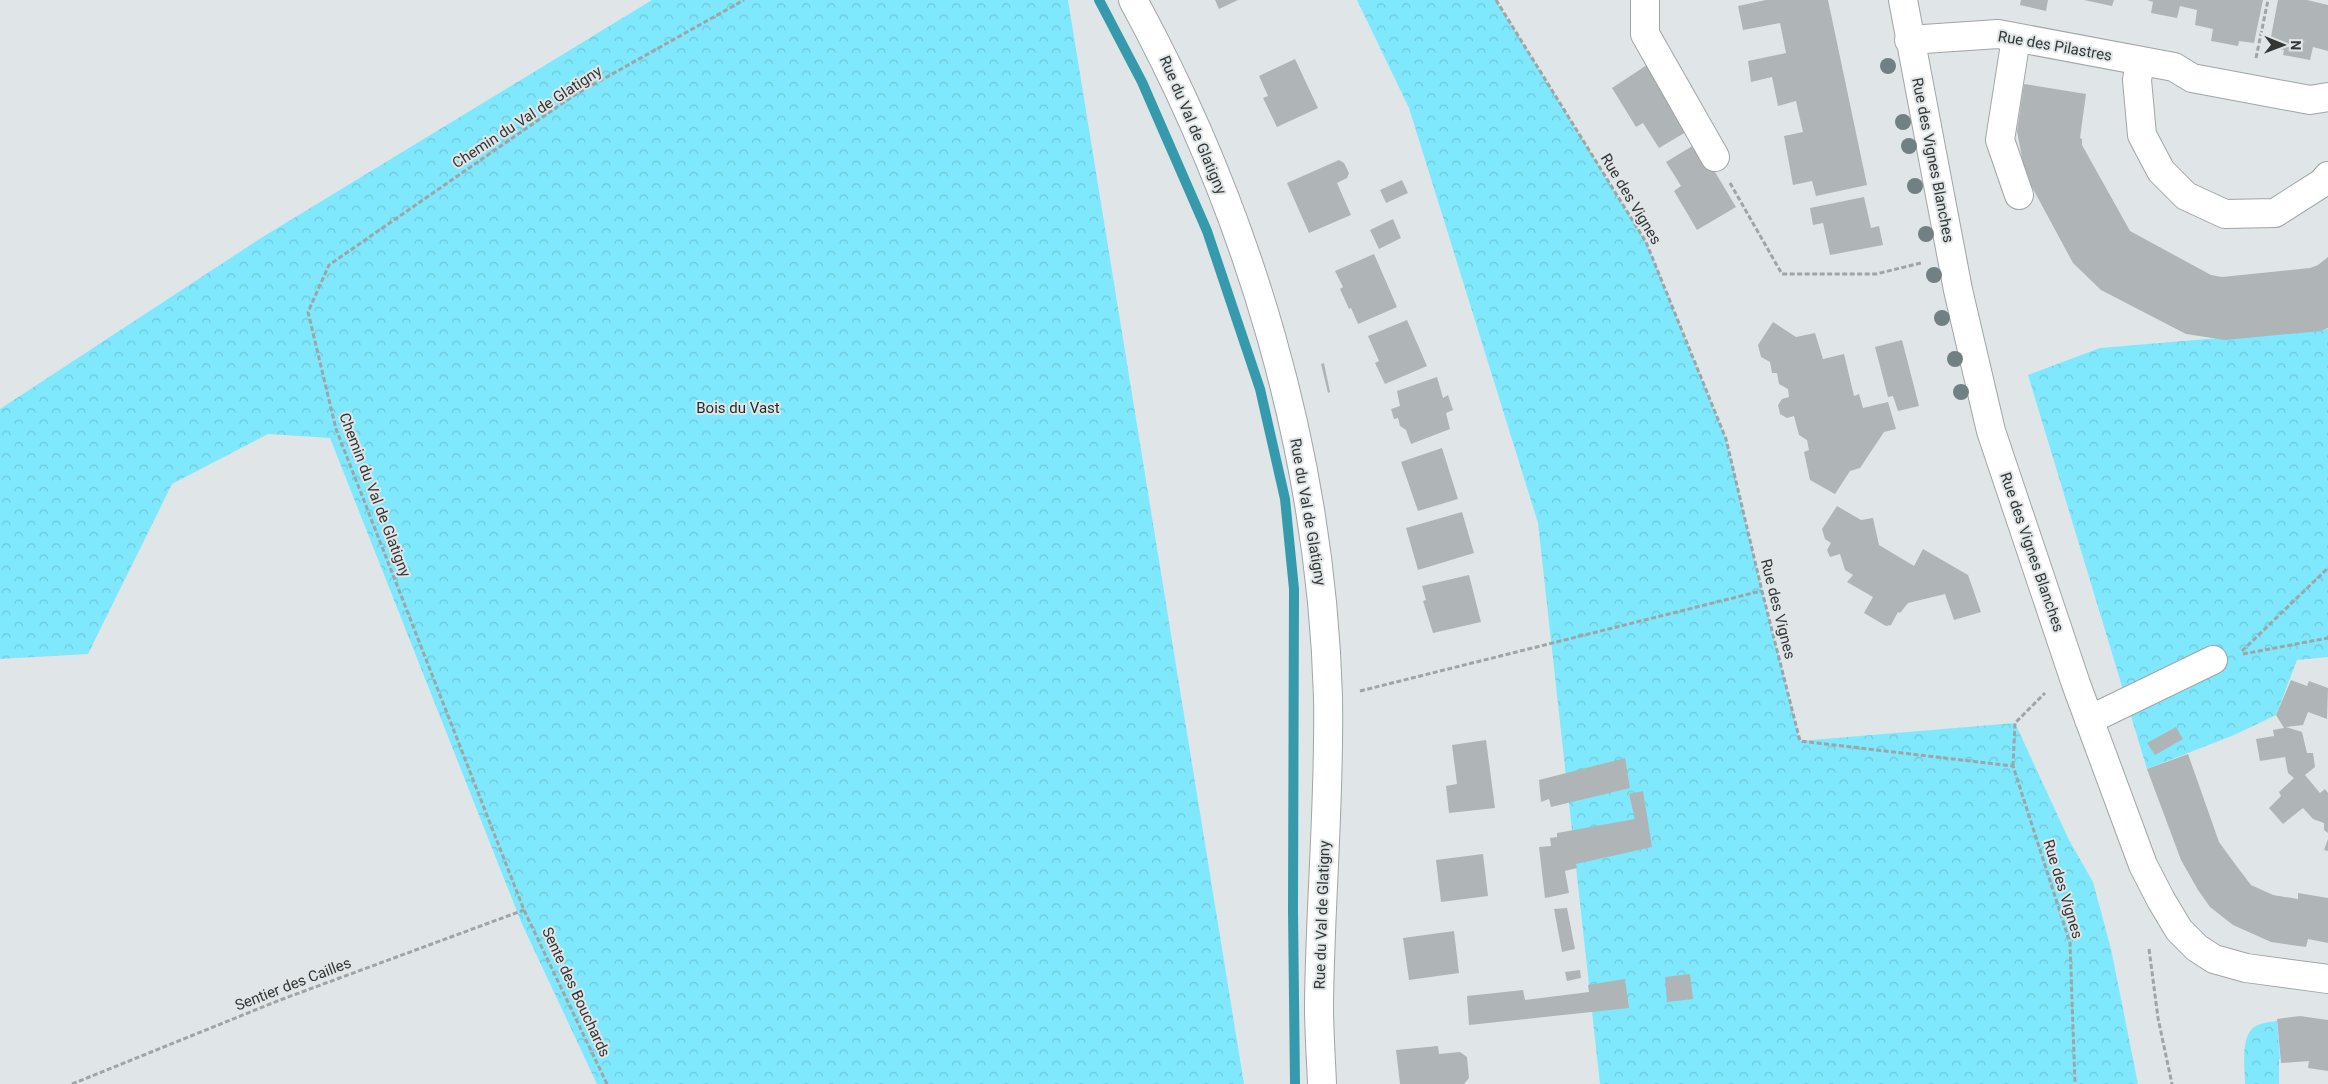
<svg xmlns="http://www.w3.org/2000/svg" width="2328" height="1084" font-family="Roboto,sans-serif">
  <defs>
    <pattern id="forest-crowns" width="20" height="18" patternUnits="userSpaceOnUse" patternTransform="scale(1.25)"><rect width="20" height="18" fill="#7fe8fc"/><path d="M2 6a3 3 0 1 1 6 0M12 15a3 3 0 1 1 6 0" fill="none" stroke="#6ec8d9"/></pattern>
  </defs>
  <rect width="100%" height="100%" fill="#e0e6e7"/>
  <path fill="url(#forest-crowns)" d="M652,0H1068L1244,1084H597L522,924L330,438L268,434L172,484L88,654L0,659V409L261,238Z
    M1357,0H1496L1646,242L1726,439L1762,591L1800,741L2015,723L2069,840L2093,882L2111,949L2138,1084H1600L1538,523L1409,108Z
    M2328,329V657L2297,660L2276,715L2234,735L2147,769L2028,375L2100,348Z
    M2277,1021L2280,1059H2279V1084H2245C2245,1068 2240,1038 2254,1027C2260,1023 2269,1022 2277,1021Z"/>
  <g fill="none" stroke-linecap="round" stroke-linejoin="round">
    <path stroke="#359bac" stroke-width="10" d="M1099,0L1142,82L1207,231L1260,389L1285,499L1294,589L1293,911L1295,1084"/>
  </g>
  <path fill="#afb5b6" d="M1215,0H1238L1219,9Z
    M1766,0H1828L1867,185L1816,196L1812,181L1793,185L1784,136L1803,132L1796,101L1778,106L1772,77L1751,82L1748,61L1786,53L1780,23L1743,30L1738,6Z
    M2021,0H2048L2046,11L2020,5Z
    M2084,0H2114L2112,6Z
    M2147,0H2263L2254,43L2239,41L2238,46L2211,41L2213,29L2195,25L2197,10L2180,6L2177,18L2151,13L2153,2Z
    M2278,0H2307L2328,5V51L2313,47L2310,60L2283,55L2284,50L2269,47Z
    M1295,59L1318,108L1277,127L1263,98L1268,96L1259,76Z
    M1650,63L1686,132L1659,148L1643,123L1636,127L1612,88Z
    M2024,84L2086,94L2080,138L2082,139V145L2130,231L2211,275L2222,277L2310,268L2318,265L2328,257V328L2320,331L2225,340L2186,334L2101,290L2073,263L2025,174L2017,131Z
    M1694,145L1708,169L1712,167L1736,207L1697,230L1674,191L1681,186L1666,162Z
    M1339,160L1344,163L1349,173L1347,178L1337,183L1351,215L1309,233L1287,183Z
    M1402,180L1408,193L1386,203L1380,190Z
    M1864,197L1871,228L1879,226L1883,245L1830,255L1823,223L1813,225L1810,208Z
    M1393,219L1401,238L1379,249L1370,230Z
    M1374,254L1397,307L1358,324L1351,308L1349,309L1340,289L1343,287L1335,271Z
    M1407,320L1427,366L1385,384L1375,363L1379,361L1368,336Z
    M1773,322L1796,337L1815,333L1823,359L1844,354L1854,396L1859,394L1863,408L1888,402L1896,429L1884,432L1860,468L1850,471L1835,494L1810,480L1804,452L1809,450L1807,440L1799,435L1794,416L1787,418L1780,414L1778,405L1782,399L1789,397L1788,389L1779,384L1777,373H1772L1770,362L1761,357L1758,345Z
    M1902,340L1919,406L1898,411L1893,396L1888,397L1875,347Z
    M1324,363L1330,392L1328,393L1321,364Z
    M1437,377L1443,398L1448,395L1453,410L1446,413L1450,429L1411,444L1406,430L1400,426L1398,418L1394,419L1391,409L1400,406L1397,391Z
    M1442,448L1458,499L1418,511L1401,462Z
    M1837,506L1861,520L1873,518L1879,545L1914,566L1923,549L1968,575L1981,612L1954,620L1945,594L1908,603L1900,613L1898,612L1891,625L1886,626L1864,613L1873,597L1847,582L1853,575L1845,570L1840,554L1830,557L1827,550L1831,543L1825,539L1822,529Z
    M1462,512L1474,553L1418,570L1406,528Z
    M1469,575L1481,622L1433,633L1423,601L1426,600L1422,586Z
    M2291,680L2307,686L2309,681L2328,688L2327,719L2308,712L2303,725L2286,727L2302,732L2307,753H2313L2315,767L2305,775L2320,793L2325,789L2328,793V833L2324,830V823L2313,819L2303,808L2283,824L2269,808L2281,796L2279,792L2294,778L2288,773L2285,757L2260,761L2256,739L2274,736L2273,730L2284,728L2276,715Z
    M2176,727L2183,739L2155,755L2147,743Z
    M1486,740L1495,808L1449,813L1446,786L1457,784L1452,745Z
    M2188,754L2219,842L2235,864L2251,885L2273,895L2298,899V893L2328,898V943L2308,939L2306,947L2271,942L2233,925L2210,907L2198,890L2181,860L2147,769Z
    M1625,758L1630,788L1551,807L1549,799L1541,802L1539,780Z
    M1643,791L1652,847L1576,864L1577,868L1565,871L1569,893L1545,898L1539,847L1551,846L1550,838L1557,837V833L1635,819L1629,794Z
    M2328,839V851L2324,850Z
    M1483,854L1488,896L1441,902L1436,860Z
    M1567,908L1575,949L1562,952L1554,909Z
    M1454,931L1459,973L1409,980L1403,938Z
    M1580,970L1581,978L1567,981L1565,972Z
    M1690,974L1693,999L1667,1002L1665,977Z
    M1625,979L1629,1008L1469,1025L1467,996L1523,990L1525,1000L1589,992L1588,985Z
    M2300,1016L2328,1020V1071L2308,1068L2309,1061L2281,1063L2277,1019Z
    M1438,1046L1439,1054L1460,1052L1467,1057L1469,1078L1464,1084H1400L1396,1050Z"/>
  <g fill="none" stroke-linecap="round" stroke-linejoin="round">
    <g stroke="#9fa5a6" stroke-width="30">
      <path id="minor" d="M1133,0C1249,213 1321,454 1328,697C1330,799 1320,903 1319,1005C1319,1032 1321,1058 1322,1084
        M1645,0V34L1715,157
        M1903,0L1958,290L1991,431L2076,684L2143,865L2161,900L2179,930L2197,948L2214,959L2246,968L2328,979
        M2016,38L2000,140L2019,195
        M1909,40L1998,34L2174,67L2192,78L2310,100L2328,97
        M2140,61L2137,80L2142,135L2161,171L2186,196L2225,214L2275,213L2322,183L2328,176
        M2089,720L2213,660"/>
    </g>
    <path stroke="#9fa4a5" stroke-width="3" stroke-dasharray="5 2.5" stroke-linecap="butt" d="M1496,0L1646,242L1726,439L1762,591L1800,741L2013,766L2070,943L2075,1084
      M2256,58L2268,0
      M1730,183L1782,274H1876L1921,263
      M2242,651L2328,568
      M2243,654L2328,638
      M1360,691L1761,591
      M2013,766L2015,723L2045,693
      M2149,949L2158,1018L2172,1084
      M72,1084L280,1000L524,910
      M607,1084L524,910L336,429L308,312L329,265L573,96L744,0"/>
    <use href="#minor" stroke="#fff" stroke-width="28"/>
  </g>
  <g fill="#718183">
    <circle cx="1888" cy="66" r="8"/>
    <circle cx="1903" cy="122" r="8"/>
    <circle cx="1909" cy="146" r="8"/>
    <circle cx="1915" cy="186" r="8"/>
    <circle cx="1926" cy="234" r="8"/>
    <circle cx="1934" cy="275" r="8"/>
    <circle cx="1942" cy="318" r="8"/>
    <circle cx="1955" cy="359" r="8"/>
    <circle cx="1961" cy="392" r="8"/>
  </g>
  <g text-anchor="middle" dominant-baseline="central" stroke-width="4" stroke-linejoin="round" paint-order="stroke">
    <g font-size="15" fill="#343636" stroke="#e0e6e7">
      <text transform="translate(2055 46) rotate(10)">Rue des Pilastres</text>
      <text transform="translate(527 117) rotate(-33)">Chemin du Val de Glatigny</text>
      <text transform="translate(1193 125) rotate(67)">Rue du Val de Glatigny</text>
      <text transform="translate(1933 160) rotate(79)">Rue des Vignes Blanches</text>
      <text transform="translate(1631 199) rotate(59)">Rue des Vignes</text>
      <text transform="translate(375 495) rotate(69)">Chemin du Val de Glatigny</text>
      <text transform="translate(1308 512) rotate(80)">Rue du Val de Glatigny</text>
      <text transform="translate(2032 552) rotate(71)">Rue des Vignes Blanches</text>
      <text transform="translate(1778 609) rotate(76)">Rue des Vignes</text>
      <text transform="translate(2063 889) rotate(73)">Rue des Vignes</text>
      <text transform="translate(1322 915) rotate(-88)">Rue du Val de Glatigny</text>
      <text transform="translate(293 984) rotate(-21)">Sentier des Cailles</text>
      <text transform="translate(576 992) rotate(65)">Sente des Bouchards</text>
    </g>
    <g font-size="15" fill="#172e32" stroke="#e0e6e7">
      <text x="738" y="408">Bois du Vast</text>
    </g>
  </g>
  <g transform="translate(2283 45) rotate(91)" stroke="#e0e6e7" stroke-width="4" paint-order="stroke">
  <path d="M0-4L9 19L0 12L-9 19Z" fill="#343636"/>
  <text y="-8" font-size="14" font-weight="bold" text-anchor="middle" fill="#343636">N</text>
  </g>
</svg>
